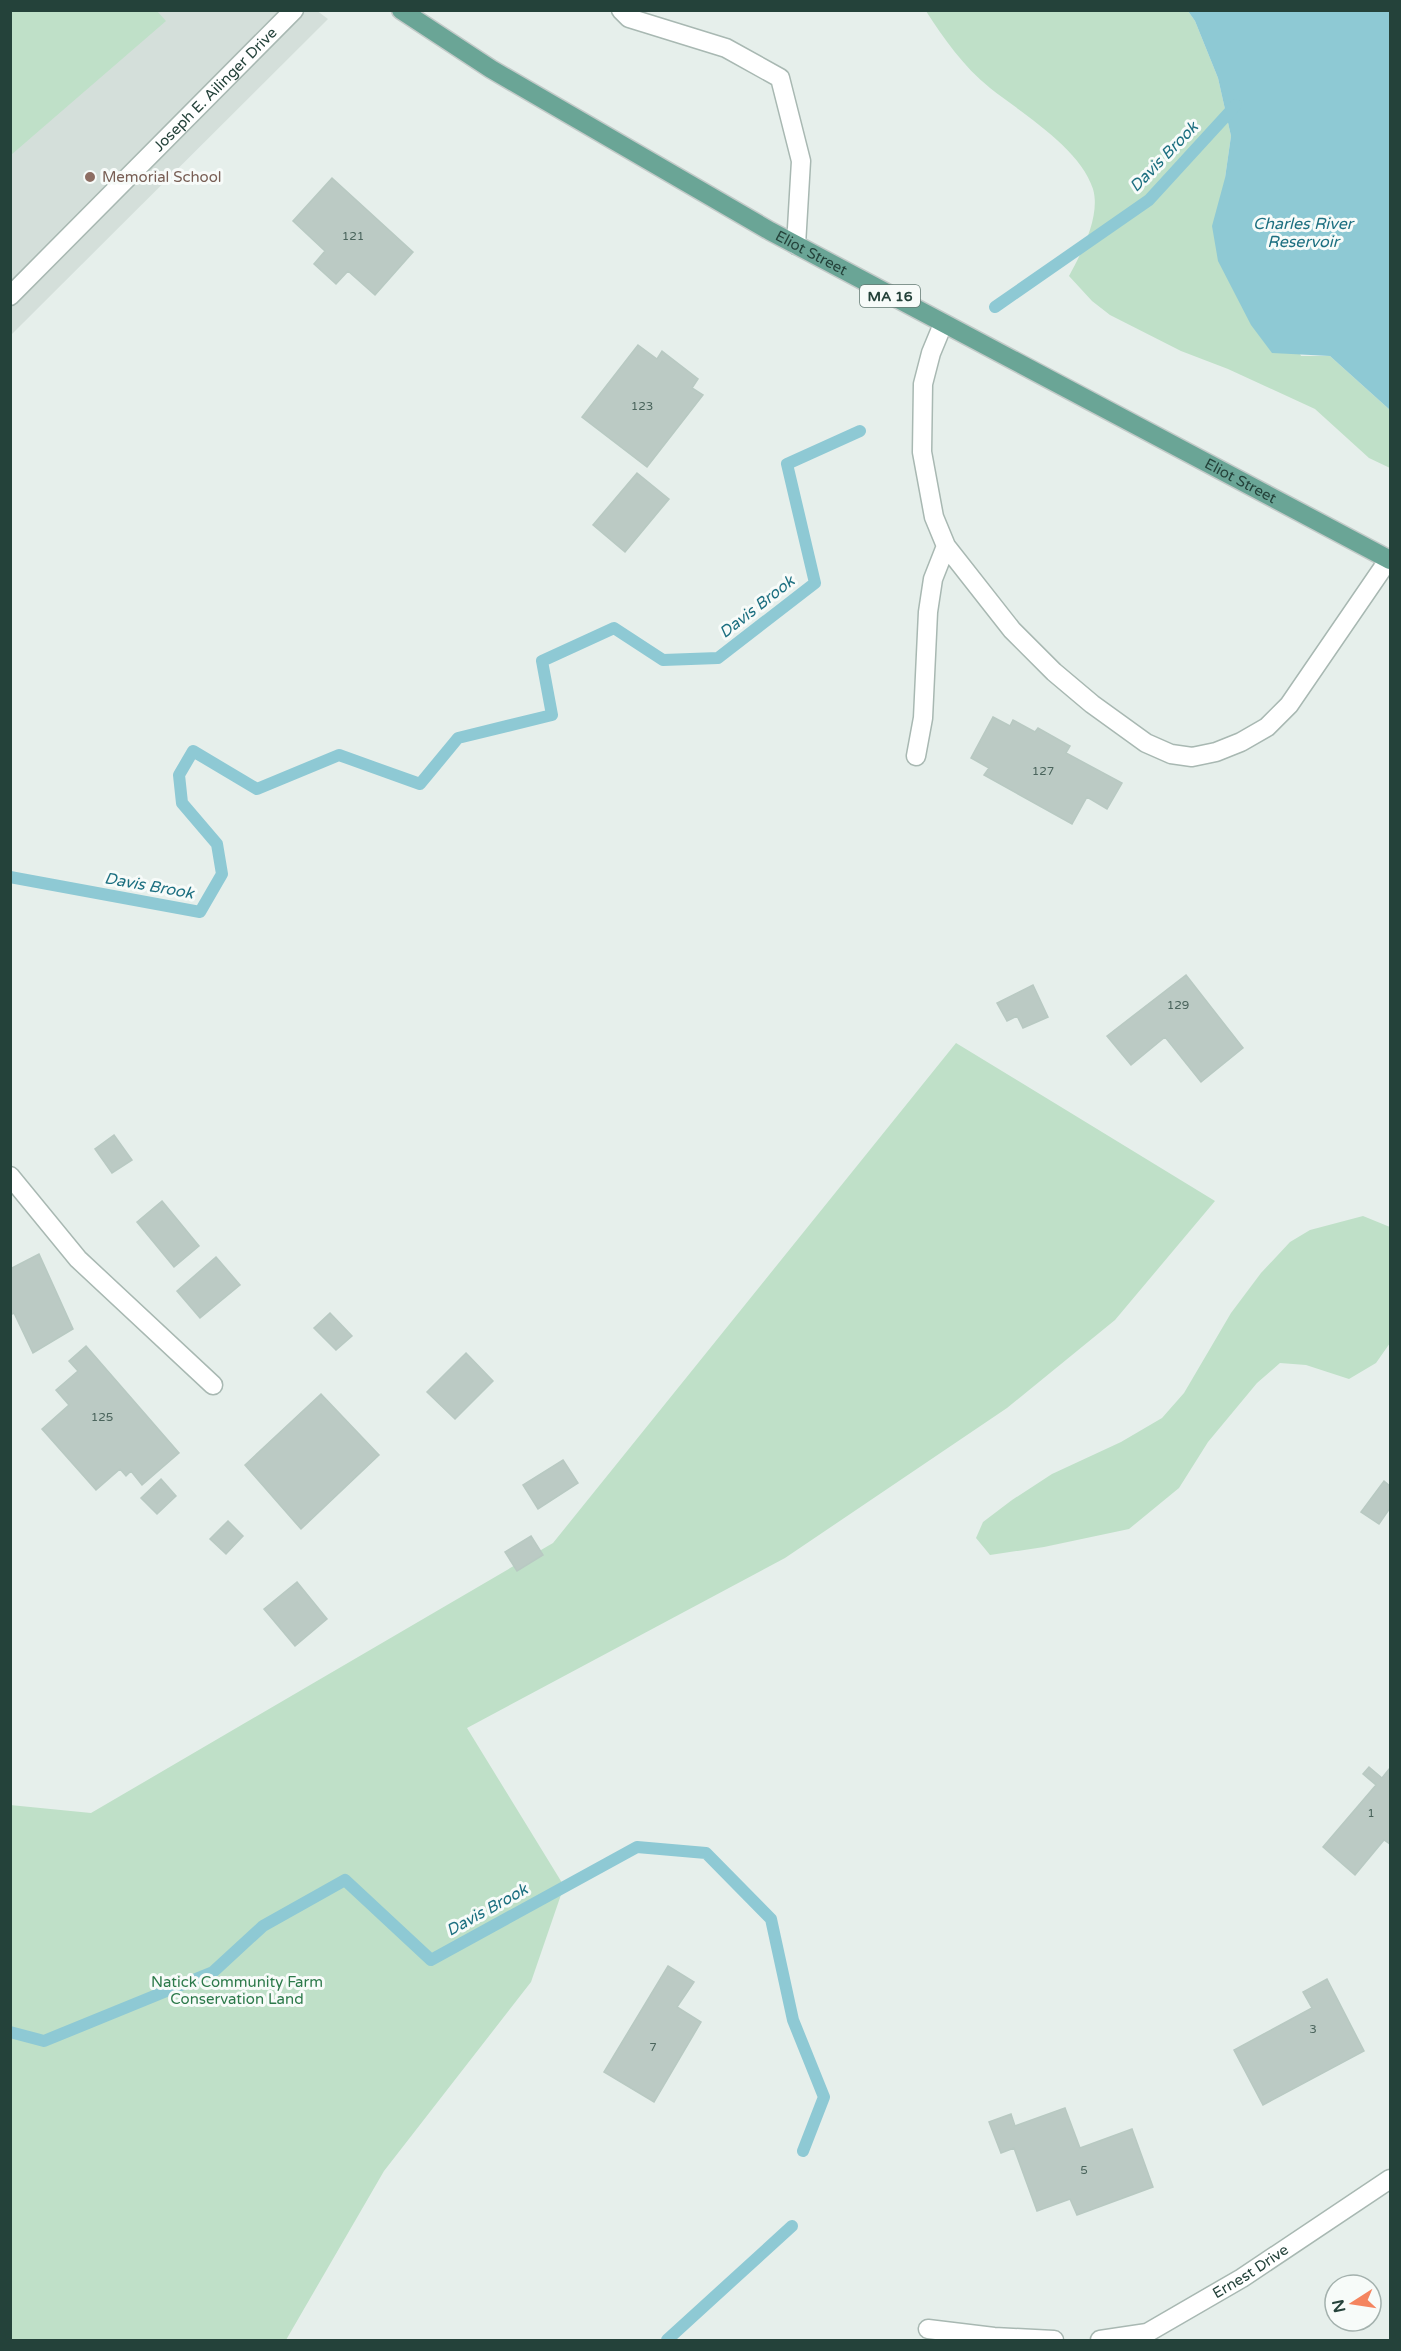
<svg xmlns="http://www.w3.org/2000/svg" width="1401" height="2351" font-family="'Varela Round',sans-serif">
  <rect width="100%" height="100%" fill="#e6efeb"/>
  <path fill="#d4dfda" d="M316,10L328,19L11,335V11Z"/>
  <path fill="#bfe0c8" d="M11,10L157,11L166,21L11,155Z
    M926,11H1188L1195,21L1218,78L1231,136L1225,178L1301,356H1330L1390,410V468L1369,458L1315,409L1228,369L1181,351L1110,315L1092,301L1069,276C1081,254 1101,216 1093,189C1080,148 1023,114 990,88C963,66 944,39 926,11Z
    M956,1043L1215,1201L1115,1320L1007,1408L785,1558L467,1728L564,1886L531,1982L384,2171L286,2340H11L10,1805L91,1813L553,1543Z
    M1363,1216L1390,1227V1343L1376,1363L1349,1379L1306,1365L1280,1363L1257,1383L1208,1442L1179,1488L1129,1529L1044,1547L990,1555L976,1538L983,1522L1012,1500L1052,1474L1121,1442L1162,1418L1184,1393L1231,1313L1261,1273L1290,1242L1310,1230Z"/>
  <path fill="#8ec9d4" d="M1188,11H1390V410L1330,356L1272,353L1251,325L1218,261L1212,226L1225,178L1231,136L1218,78L1195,21Z"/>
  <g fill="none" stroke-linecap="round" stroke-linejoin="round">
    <path stroke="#8ec9d4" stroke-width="12" d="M995,307L1149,200L1236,105
      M10,877L200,912L222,874L217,844L182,803L179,775L193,751L257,789L339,755L420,784L458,738L552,715L542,661L614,628L663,660L718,658L815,583L787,464L860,431
      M10,2032L44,2041L213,1972L263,1926L345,1880L431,1960L637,1847L706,1853L771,1919L793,2020L824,2097L803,2151
      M667,2340L792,2226"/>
  </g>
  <path fill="#bbcac4" stroke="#b8c9c2" stroke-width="1.5" d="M332,178L413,252L375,295L348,271L336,284L314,264L325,251L293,221Z
    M638,345L657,359L662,351L698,379L692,388L703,395L647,467L582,417Z
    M637,473L669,499L625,552L593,525Z
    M993,717L1010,726L1013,720L1035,732L1038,728L1070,746L1066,753L1122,783L1107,809L1087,797L1072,824L984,775L989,768L971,758Z
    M1186,975L1243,1048L1201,1082L1165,1037L1131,1065L1107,1036Z
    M1033,985L1048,1017L1023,1028L1017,1016L1007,1021L997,1003Z
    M114,1135L132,1160L112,1173L95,1149Z
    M162,1201L199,1246L174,1267L137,1222Z
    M39,1254L73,1329L33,1353L14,1313L10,1315V1269Z
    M216,1257L240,1285L200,1318L177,1291Z
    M330,1313L352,1336L336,1350L314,1328Z
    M86,1346L179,1453L142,1485L131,1471L126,1476L120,1469L96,1490L42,1429L69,1405L56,1390L78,1371L69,1361Z
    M466,1353L493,1381L455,1419L427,1392Z
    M321,1394L379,1455L301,1529L245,1465Z
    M563,1460L578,1483L538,1509L523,1485Z
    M161,1479L176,1496L157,1514L141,1498Z
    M1384,1481L1390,1486V1508L1379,1524L1361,1512Z
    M228,1521L243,1536L226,1554L210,1539Z
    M531,1536L543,1555L517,1571L505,1552Z
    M297,1582L327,1619L295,1646L264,1609Z
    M1369,1767L1382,1778L1390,1768V1844L1384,1840L1355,1875L1323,1847L1376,1785L1363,1774Z
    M668,1966L694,1982L677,2007L701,2022L654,2102L604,2072Z
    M1327,1979L1364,2051L1263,2105L1234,2050L1312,2008L1303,1992Z
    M1065,2108L1080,2148L1132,2129L1153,2187L1077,2215L1070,2199L1037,2211L1014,2148L1001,2153L989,2122L1011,2114L1015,2126Z"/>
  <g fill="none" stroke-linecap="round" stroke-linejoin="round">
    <g stroke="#a8b8b2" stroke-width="21">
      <path id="service" d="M621,10L629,18L726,48L780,78L801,161L796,245
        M943,324L931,353L923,384L922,452L934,517L946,546L1012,630L1054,672L1092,704L1146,743L1171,754L1192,757L1216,752L1241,742L1267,727L1289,705L1389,559
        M916,756L923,718L928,612L933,579L946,546
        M10,1176L78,1259L213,1385"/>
    </g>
    <g stroke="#a8b8b2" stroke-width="21">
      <g id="minor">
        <path id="s1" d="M10,296L294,10"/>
        <path d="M928,2329L994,2337L1054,2340"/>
        <path id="s2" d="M1100,2340L1147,2333L1242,2278L1390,2179"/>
      </g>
    </g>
    <g stroke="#c2cac8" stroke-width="21">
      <g id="primary">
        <path id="s3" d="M401,10L491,69L770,231L1390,560"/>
      </g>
    </g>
    <use href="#service" stroke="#fff" stroke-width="18"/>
    <use href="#minor" stroke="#fff" stroke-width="18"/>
    <use href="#primary" stroke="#6aa596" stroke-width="18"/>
  </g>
  <circle fill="#8d6e63" stroke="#f7fbf9" stroke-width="2" cx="90" cy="177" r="6"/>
  <g text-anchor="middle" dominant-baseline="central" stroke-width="6" stroke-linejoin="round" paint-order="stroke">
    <g font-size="12" fill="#4a645c">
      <text x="353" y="236">121</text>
      <text x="642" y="406">123</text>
      <text x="1043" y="771">127</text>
      <text x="1178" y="1005">129</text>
      <text x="102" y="1417">125</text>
      <text x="1371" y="1813">1</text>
      <text x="1313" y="2029">3</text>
      <text x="653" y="2047">7</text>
      <text x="1084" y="2170">5</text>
    </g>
    <rect fill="#f7fbf9" stroke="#637a73" stroke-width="1.5" x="860" y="285" width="60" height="22" rx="4.5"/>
    <g font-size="14" font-weight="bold" fill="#24423a">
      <text x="890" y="296">MA 16</text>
    </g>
    <g font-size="15" fill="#24423a" stroke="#f7fbf9">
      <text stroke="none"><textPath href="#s1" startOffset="291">Joseph E. Ailinger Drive</textPath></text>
      <text stroke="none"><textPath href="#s3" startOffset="477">Eliot Street</textPath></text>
      <text stroke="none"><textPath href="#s3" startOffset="963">Eliot Street</textPath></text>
      <text stroke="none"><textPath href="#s2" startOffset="168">Ernest Drive</textPath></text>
    </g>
    <g font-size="15" fill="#785e54" stroke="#f7fbf9" text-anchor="start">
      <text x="102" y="177">Memorial School</text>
    </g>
    <g font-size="15" fill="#2d7a4b" stroke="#f7fbf9">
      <text x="237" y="1982">Natick Community Farm<tspan x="237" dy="17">Conservation Land</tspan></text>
    </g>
    <g font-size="16" font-style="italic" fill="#1c6f80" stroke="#f7fbf9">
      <text transform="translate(1164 157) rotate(-46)">Davis Brook</text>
      <text x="1303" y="224">Charles River<tspan x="1303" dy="18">Reservoir</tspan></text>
      <text transform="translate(757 607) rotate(-38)">Davis Brook</text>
      <text transform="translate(149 886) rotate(10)">Davis Brook</text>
      <text transform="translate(487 1910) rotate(-29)">Davis Brook</text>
    </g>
  </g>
  <rect width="1401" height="2351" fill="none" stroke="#24423a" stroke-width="24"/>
  <g transform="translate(1353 2303) rotate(258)"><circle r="28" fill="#f7fbf9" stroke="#a3b1ad" stroke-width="1.5"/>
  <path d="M0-4.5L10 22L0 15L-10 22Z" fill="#f4845f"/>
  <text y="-9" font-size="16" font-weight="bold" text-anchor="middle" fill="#24423a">N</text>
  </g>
</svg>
